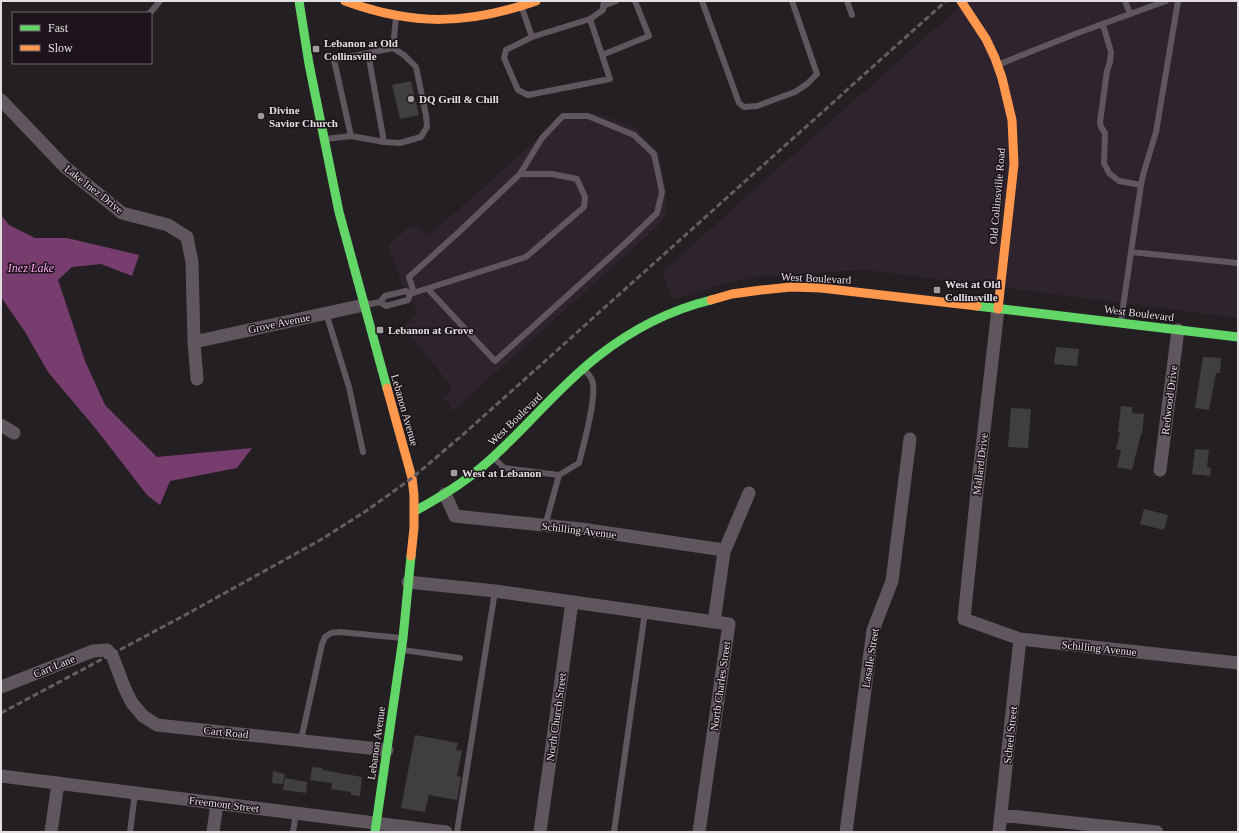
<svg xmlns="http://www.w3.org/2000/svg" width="1239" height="833" font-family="'Times New Roman',serif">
  <rect width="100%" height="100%" fill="#241f23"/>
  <path fill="#2f232d" d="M966,1H1238V318L866,270L749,277L673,299L662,272Z
    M565,113L599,114L636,128L659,154L666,191V213L657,227L453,411L444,398L452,387L403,327L418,313L401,281L388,246L409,227L420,228L428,236L511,163L533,143L557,117Z"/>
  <path fill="#783d6f" d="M1,215L9,225L35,238H67L139,255L132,276L101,264L72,267L58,280L85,361L105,405L157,457L252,448L237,468L170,481L160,505L147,495L96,429L48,372L25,332L1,297Z"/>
  <path fill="#413e41" d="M411,81L419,115L400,119L392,85Z
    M1056,347L1079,349L1077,366L1054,364Z
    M1203,357L1221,358L1220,373H1216L1209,410L1195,408Z
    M1121,406L1132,407V413L1144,414L1142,434H1141L1132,470L1117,467L1121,450L1116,449L1120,432H1118Z
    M1011,408L1031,409L1028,448L1008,447Z
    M1195,449L1209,450L1207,467L1211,468L1210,476L1192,474Z
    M1144,509L1168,515L1164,530L1140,524Z
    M415,735L458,743L456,750L462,751L457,776L461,777L457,800L429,795L425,812L401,808Z
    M312,767L322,768V770L362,777L360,796L351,795V792L331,789L332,783L310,780Z
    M273,771L285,774L283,784L272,783Z
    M285,778L307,782L306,793L283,790Z"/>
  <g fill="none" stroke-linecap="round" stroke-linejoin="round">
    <path stroke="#60565e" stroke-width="6" d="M702,1L739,103L744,107L757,106L795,92L807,84L817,74L792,1
      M847,1L852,15
      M1125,1L1130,14
      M603,6L616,1
      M522,8L532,37L506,50L504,58L518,90L528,95L610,79L590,19L532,37
      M150,13L160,1
      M590,19L603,10L604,1
      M1103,25L1111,52L1110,62L1107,71L1100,122L1101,127L1105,133L1104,163L1109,173L1119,181L1141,185
      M368,53L384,142
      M602,55L649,36L635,1
      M1000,64L1075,34L1166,1
      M351,136L384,142L400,143L421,137L427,127L426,115L416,67L404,55L393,48
      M326,139L351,136L334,60L393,48L396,17
      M1131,252L1238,263
      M428,289L495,361L630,239L657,213L662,192L654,154L634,135L588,116H563L542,138L520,174
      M410,294L526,257L584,207L585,197L577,179L552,174H520L460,231L409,277L414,293
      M380,302L386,306L408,300L410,294
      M365,305L380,302L385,296L406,291L410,294
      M326,313L349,387L363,452
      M1121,321L1131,252L1141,185L1143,175L1156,132L1178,1
      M494,458L504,468L559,475L545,526
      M559,475L579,463C583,447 598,394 592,380C591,377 587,373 585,370
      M403,650L460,658
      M301,740L322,644L325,637L331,633L340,632L402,638
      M130,832L135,793
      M293,832L296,813
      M457,832L495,591
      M614,832L645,612"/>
    <path stroke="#60565e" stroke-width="13" d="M1,100L65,167L122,213L168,225L187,237L192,262L194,342L197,379
      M998,309L977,491L964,619L1020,639L1238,663
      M194,342L364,305
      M1,425L14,433
      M1160,470L1178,330
      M445,494L455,516L581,529L724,550V552
      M408,582L495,591L729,624L699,832
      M714,622L724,552L749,493
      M1,687L93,651L107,650L112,655L125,689L132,703L143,716L157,725L387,750
      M1,776L446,832
      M1001,815L1157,832
      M51,832L58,783
      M213,832L217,803
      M540,832L572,602
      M846,832L873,630L892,581L910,439
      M999,832L1020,639"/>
    <path stroke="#63d668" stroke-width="9" d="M299,1L309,64L339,212L387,388
      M977,306L1238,337
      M415,511C439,498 462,484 483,466C523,432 556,389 597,357C630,331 670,310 711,300
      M375,832L403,638L411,556"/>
    <path stroke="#ff974d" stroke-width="9" d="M345,1C413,26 468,25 536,1
      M961,1L986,39L995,58L1002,78L1012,120L1014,164L998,309
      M711,300L732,294L761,290L791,287L821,288L977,306
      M387,388L412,478L414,495V528L411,556"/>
    <path stroke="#645d63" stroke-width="3" stroke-dasharray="6 3" stroke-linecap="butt" d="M1,713L187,614L322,539L366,511L412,478L466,432L946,1"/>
  </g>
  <g fill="#a09b9f" stroke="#1c141a" stroke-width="1.5">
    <rect x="312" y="45" width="8" height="8" rx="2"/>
    <circle cx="411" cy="99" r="4"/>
    <circle cx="261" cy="116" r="4"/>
    <rect x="933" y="286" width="8" height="8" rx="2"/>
    <rect x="376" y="326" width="8" height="8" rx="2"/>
    <rect x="450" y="469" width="8" height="8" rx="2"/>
  </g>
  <g text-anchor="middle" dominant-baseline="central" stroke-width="3" stroke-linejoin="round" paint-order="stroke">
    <g font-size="11" font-weight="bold" fill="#e3dee2" stroke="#1c141a" text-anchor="start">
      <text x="324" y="43">Lebanon at Old<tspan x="324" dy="13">Collinsville</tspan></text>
      <text x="419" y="99">DQ Grill &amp; Chill</text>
      <text x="269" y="110">Divine<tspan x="269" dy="13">Savior Church</tspan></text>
      <text x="945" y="284">West at Old<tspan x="945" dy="13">Collinsville</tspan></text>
      <text x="388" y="330">Lebanon at Grove</text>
      <text x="462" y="473">West at Lebanon</text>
    </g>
    <g font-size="11" fill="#e3dee2" stroke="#1c141a">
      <text transform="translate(94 189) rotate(38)">Lake Inez Drive</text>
      <text transform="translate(997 196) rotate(-85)">Old Collinsville Road</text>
      <text transform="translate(816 278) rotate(3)">West Boulevard</text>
      <text transform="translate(1139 313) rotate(7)">West Boulevard</text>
      <text transform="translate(279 323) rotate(-12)">Grove Avenue</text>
      <text transform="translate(1169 400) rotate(-83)">Redwood Drive</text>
      <text transform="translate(405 410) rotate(74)">Lebanon Avenue</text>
      <text transform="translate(515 419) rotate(-44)">West Boulevard</text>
      <text transform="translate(980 464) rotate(-83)">Mallard Drive</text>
      <text transform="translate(579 530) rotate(7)">Schilling Avenue</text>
      <text transform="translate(1099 648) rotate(6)">Schilling Avenue</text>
      <text transform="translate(870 658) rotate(-81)">Lasalle Street</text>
      <text transform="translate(54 666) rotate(-22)">Cart Lane</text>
      <text transform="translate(720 686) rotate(-82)">North Charles Street</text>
      <text transform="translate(556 717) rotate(-82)">North Church Street</text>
      <text transform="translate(226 732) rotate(6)">Cart Road</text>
      <text transform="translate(1010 735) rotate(-84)">Scheel Street</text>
      <text transform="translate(376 743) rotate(-82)">Lebanon Avenue</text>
      <text transform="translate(224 804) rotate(7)">Freemont Street</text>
    </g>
    <g font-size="12" font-style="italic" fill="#fea2ef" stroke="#1c141a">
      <text x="31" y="268">Inez Lake</text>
    </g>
  </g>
  <rect width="1239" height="833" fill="none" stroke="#e3dee2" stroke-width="4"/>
  <rect x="12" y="12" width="140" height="52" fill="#1c141a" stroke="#6c656a"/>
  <rect x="20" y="25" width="20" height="6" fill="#63d668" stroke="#6c656a"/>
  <text x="48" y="32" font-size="12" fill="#e3dee2">Fast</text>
  <rect x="20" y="45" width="20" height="6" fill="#ff974d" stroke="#6c656a"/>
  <text x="48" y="52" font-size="12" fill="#e3dee2">Slow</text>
</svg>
